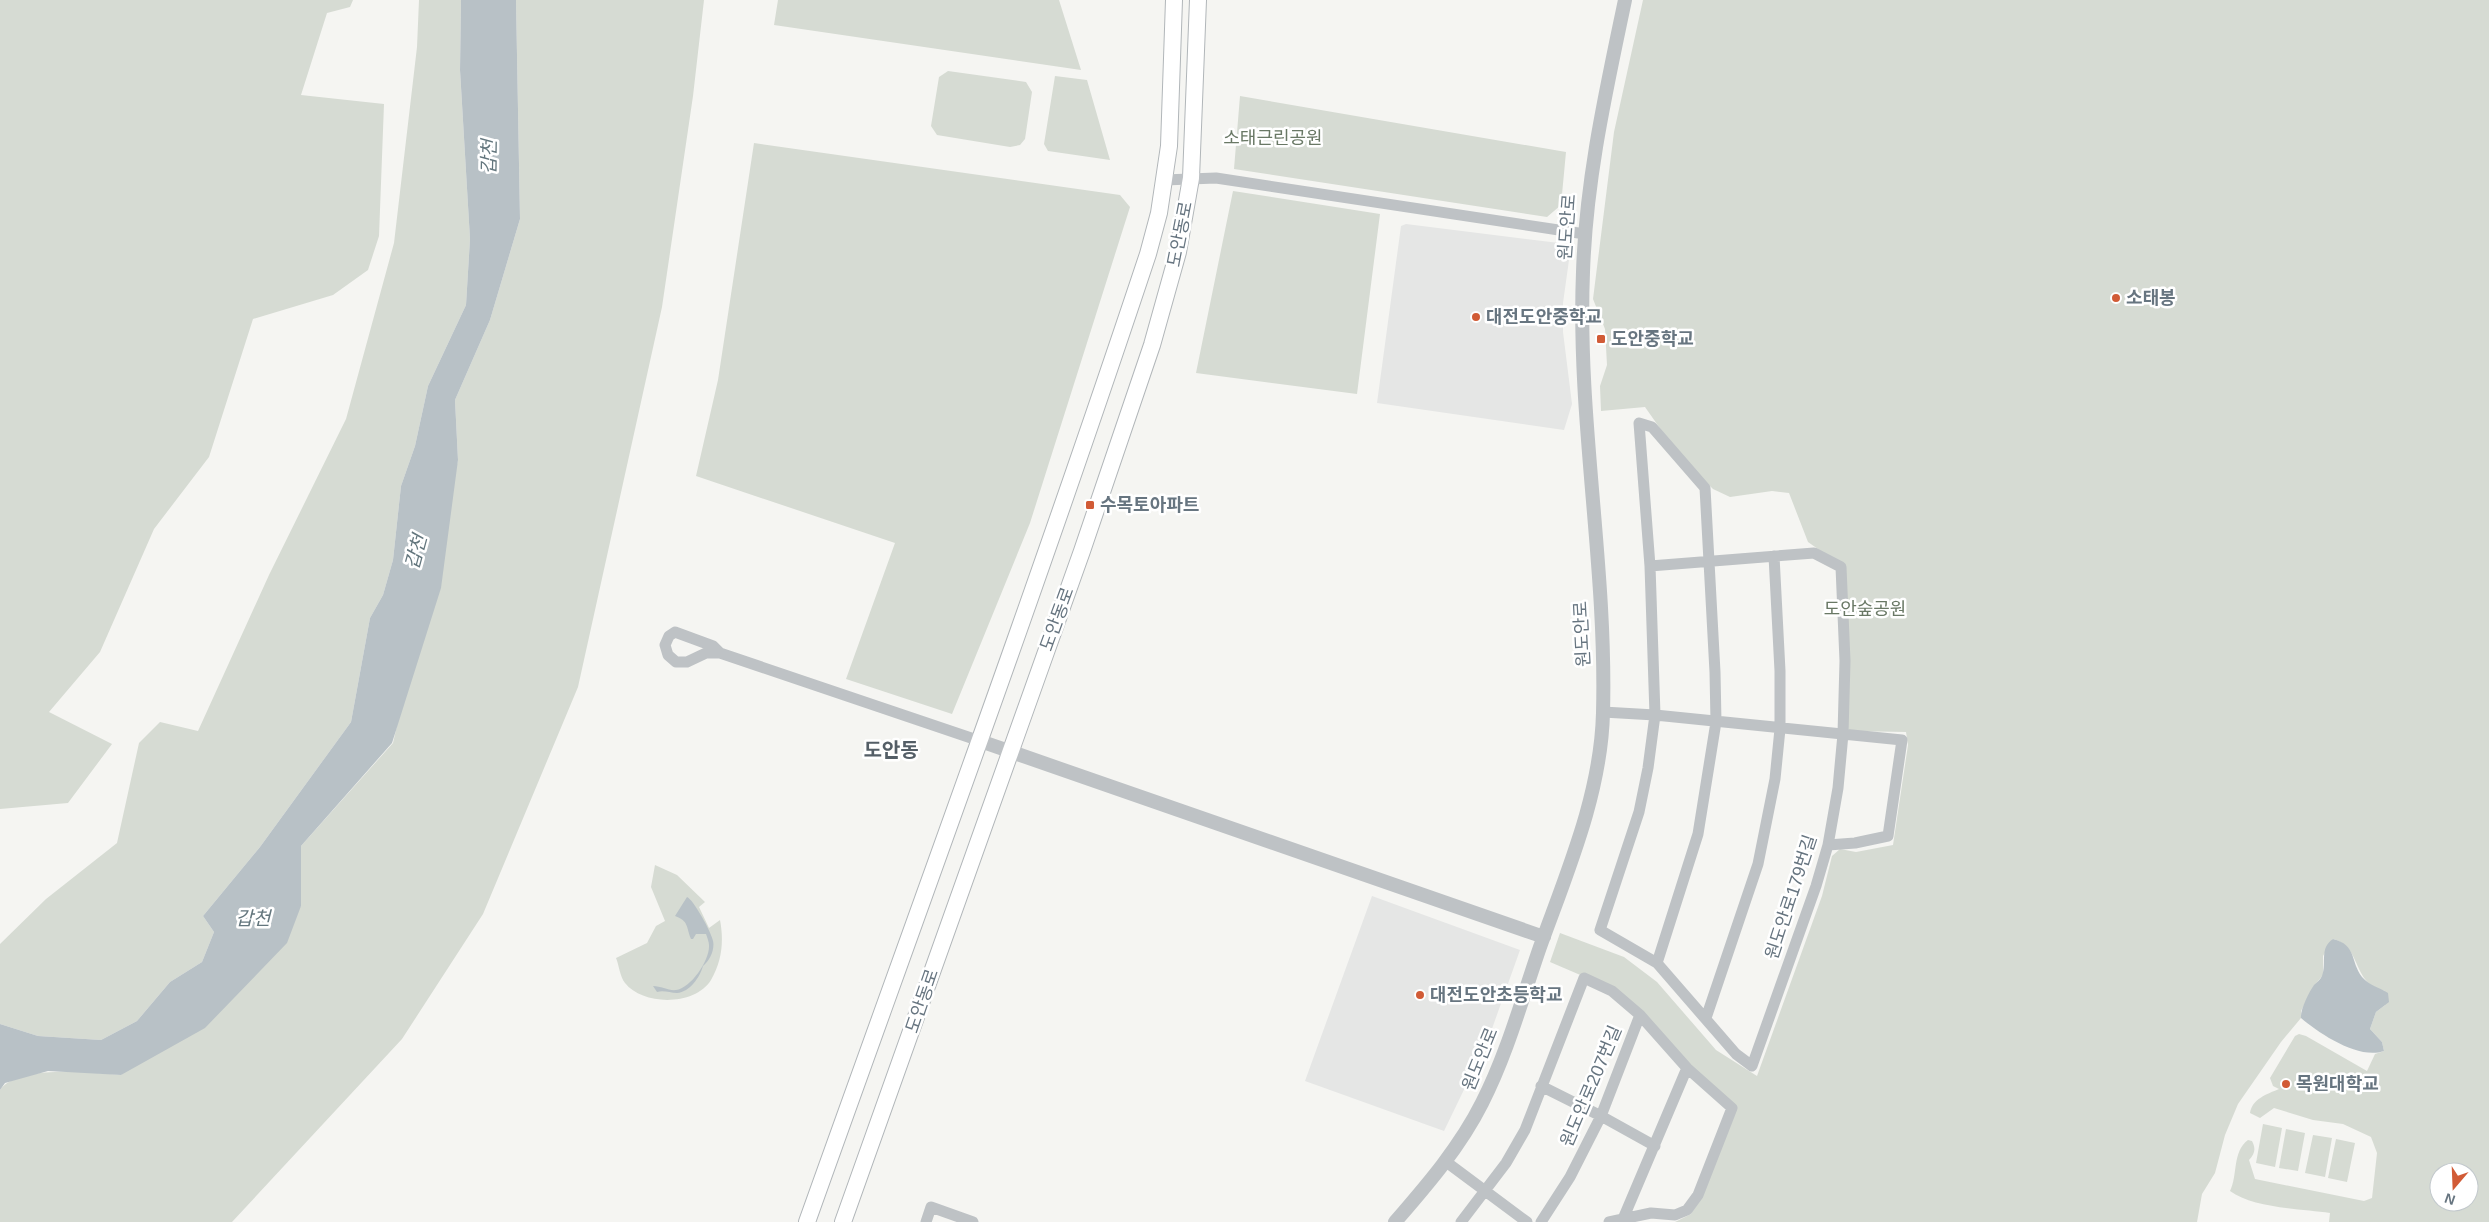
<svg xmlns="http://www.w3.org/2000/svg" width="2489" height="1222" font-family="Helvetica,'Noto Sans KR',sans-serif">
  <rect width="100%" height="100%" fill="#f5f5f2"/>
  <path fill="#e5e6e5" d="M1406,224L1559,243L1569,260L1563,303V332L1572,404L1564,430L1377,403L1401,226Z
    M1372,896L1520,950L1488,1040L1444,1131L1305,1081Z"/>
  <path fill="#d6dbd3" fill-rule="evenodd" d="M0,0H353L350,7L327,13L301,95L384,104L379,236L368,270L333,295L253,319L209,457L154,529L100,652L49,712L112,744L68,803L0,809Z
    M419,0H461L460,70L470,239L466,305L428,386L415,446L401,486L393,560L383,595L370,618L351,722L260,847L203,916L214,932L202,962L170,982L137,1021L101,1040L38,1036L0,1024V944L46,899L117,843L139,743L160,722L198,731L269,575L346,419L394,243L417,47Z
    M516,0H704L693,96L662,307L578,687L483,914L402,1039L232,1222H0V1090C19,1064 91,1073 121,1075L301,906V846L393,743L458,460L455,400L490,320L520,219Z
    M778,0H1059L1081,70L774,25Z
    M1643,0H2489V1222H2329L2330,1213C2301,1209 2253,1208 2230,1191C2238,1175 2232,1152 2248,1140L2252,1141C2256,1149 2255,1153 2249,1160L2255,1179L2364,1201L2372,1198L2377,1153L2371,1137L2343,1124L2313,1120L2274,1108L2260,1118L2250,1113C2252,1099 2267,1094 2279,1089L2273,1086L2270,1078L2295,1036L2299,1034L2306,1036L2367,1071L2375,1054L2384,1051L2382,1042L2370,1029L2376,1012L2385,1005V991C2351,984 2363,947 2333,939L2323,956V975L2314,986L2301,1011V1018L2281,1042L2238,1104L2225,1135L2215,1173L2202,1194L2197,1222H1675L1691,1214L1732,1106L1613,989L1550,962L1560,933L1624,957L1657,982L1716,1050L1757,1076L1822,896L1832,856L1840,849L1856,852L1893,845L1908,745L1906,732L1850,731L1846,726L1842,566L1808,542L1789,493L1772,491L1730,497L1713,489L1678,454L1645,407L1601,411L1600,386L1607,365L1605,329L1593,299L1614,132ZM2439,1172H2469V1202H2439Z
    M948,71L1026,82L1032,92L1025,139L1020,145L1010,147L937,135L931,126L939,77Z
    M1055,76L1087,80L1110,160L1048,151L1044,144Z
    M1240,96L1566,152L1561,205L1547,217L1234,169Z
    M754,143L1120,195L1130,207L1030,523L952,714L846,679L895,543L696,476L718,380Z
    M1233,191L1380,214L1357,394L1196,373Z
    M655,865L677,875L705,902L699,907L709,928L720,920C724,941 722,961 711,980C695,1006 643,1006 625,983C620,977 619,965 616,958L647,943L656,926L665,921L651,887Z
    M2263,1124L2282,1128L2275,1167L2256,1163Z
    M2286,1129L2305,1133L2298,1171L2279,1168Z
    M2313,1135L2332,1138L2325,1177L2305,1173Z
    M2336,1139L2355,1143L2347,1182L2328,1178Z"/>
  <path fill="#b8c1c6" d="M461,0H516L520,219L490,320L455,400L458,460L441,588L392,743L301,846V906L287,943L205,1028L121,1075L48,1071L5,1083L0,1090V1024L38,1036L101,1040L137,1021L170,982L202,962L214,932L203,916L260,847L351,722L370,618L383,595L393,560L401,486L415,446L428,386L466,305L470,239L460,70Z
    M687,897C693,899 712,933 713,941C715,949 710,961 703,966C700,977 690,992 677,993C670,993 664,990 657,992L653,986C661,986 669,991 676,990C691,988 710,960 709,945C709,942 707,937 706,934H696L693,939H691C686,927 689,921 675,916Z
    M2333,939C2357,945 2350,961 2362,977C2370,986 2379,987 2388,993L2389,1002L2376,1012L2370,1029L2382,1042L2384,1051C2359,1060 2320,1034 2301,1018C2300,1010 2309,992 2314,985C2317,982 2320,980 2322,976C2327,963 2319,948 2333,939Z"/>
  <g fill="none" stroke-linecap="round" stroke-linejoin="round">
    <g stroke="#b1b6b9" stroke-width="18">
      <path id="secondary" d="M807,1222C922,900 1040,579 1148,254L1159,213L1169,146L1174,0
        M843,1222L1082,551L1152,345L1178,252L1191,178L1198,0"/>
    </g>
    <path stroke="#bec2c5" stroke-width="11" d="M1164,180L1216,178L1585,234
      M1650,566L1814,553L1841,567L1845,661L1843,734L1838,788L1828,845L1816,886L1752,1066L1736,1054L1657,963L1600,930L1639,812L1648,768L1655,715L1650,566L1639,423L1652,427L1705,488L1715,672L1716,722L1698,834L1657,963
      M720,653L713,646L675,632L669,636L665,645L668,655L676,662H687L706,653H720L980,741
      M1603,712L1655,715L1902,740L1888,836L1855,843L1828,845
      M1706,1018L1758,864L1775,779L1780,729V671L1774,556
      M1541,1086L1601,1116L1655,1146
      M1445,1161L1527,1222
      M1623,1219L1687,1068
      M926,1222L931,1207L973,1222
      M1461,1222L1506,1163L1525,1130L1584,978L1612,991L1640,1015L1687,1068L1732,1108L1698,1195L1687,1210L1675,1215L1651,1213L1609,1222
      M1541,1222L1570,1177L1601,1116L1640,1015"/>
    <path stroke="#bec2c5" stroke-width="14" d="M980,741L1544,937
      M1395,1222C1427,1185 1460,1147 1482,1103C1507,1054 1522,999 1540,947C1567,872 1601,794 1603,713C1607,566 1577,419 1583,272C1586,179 1606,91 1625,0"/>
    <use href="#secondary" stroke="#fff" stroke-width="16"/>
  </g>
  <g fill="#d15b36" stroke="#fff" stroke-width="2">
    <circle cx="2116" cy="298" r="5"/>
    <circle cx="1476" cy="317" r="5"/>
    <rect x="1596" y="334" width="10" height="10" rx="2.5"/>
    <rect x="1085" y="500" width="10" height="10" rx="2.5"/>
    <circle cx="1420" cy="995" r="5"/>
    <circle cx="2286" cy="1084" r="5"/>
  </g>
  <g text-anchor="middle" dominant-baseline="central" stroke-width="5" stroke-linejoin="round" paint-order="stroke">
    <g font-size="18" fill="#697865" stroke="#fff">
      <text x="1273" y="138">소태근린공원</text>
      <text x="1865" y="609">도안숲공원</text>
    </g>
    <g font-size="18" fill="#677580" stroke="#fff">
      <text transform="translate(1567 227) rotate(-86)">원도안로</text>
      <text transform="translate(1180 234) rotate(-79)">도안동로</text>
      <text transform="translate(1057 619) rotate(-70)">도안동로</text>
      <text transform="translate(1582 634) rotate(-93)">원도안로</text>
      <text transform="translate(1791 897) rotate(-72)">원도안로179번길</text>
      <text transform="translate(922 1001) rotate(-71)">도안동로</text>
      <text transform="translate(1480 1059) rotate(-68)">원도안로</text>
      <text transform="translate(1591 1086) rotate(-67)">원도안로207번길</text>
    </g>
    <g font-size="18" font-weight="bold" fill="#677580" stroke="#fff" text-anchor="start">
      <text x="2126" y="298">소태봉</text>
      <text x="1486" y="317">대전도안중학교</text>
      <text x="1611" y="339">도안중학교</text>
      <text x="1100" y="505">수목토아파트</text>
      <text x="1430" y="995">대전도안초등학교</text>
      <text x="2296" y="1084">목원대학교</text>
    </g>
    <g font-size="19" font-style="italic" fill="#63767d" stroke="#fff">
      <text transform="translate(489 157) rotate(-89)">갑천</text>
      <text transform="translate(416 552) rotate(-75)">갑천</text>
      <text x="253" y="918">갑천</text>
    </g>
    <g font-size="20" font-weight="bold" fill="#545e66" stroke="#fff">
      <text x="891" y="750">도안동</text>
    </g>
  </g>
  <g transform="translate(2454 1187) rotate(199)"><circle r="24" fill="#ffffff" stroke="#c2c8cc"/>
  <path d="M0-4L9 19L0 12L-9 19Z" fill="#d15b36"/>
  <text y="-8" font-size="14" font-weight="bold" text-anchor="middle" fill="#677580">N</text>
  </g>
</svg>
